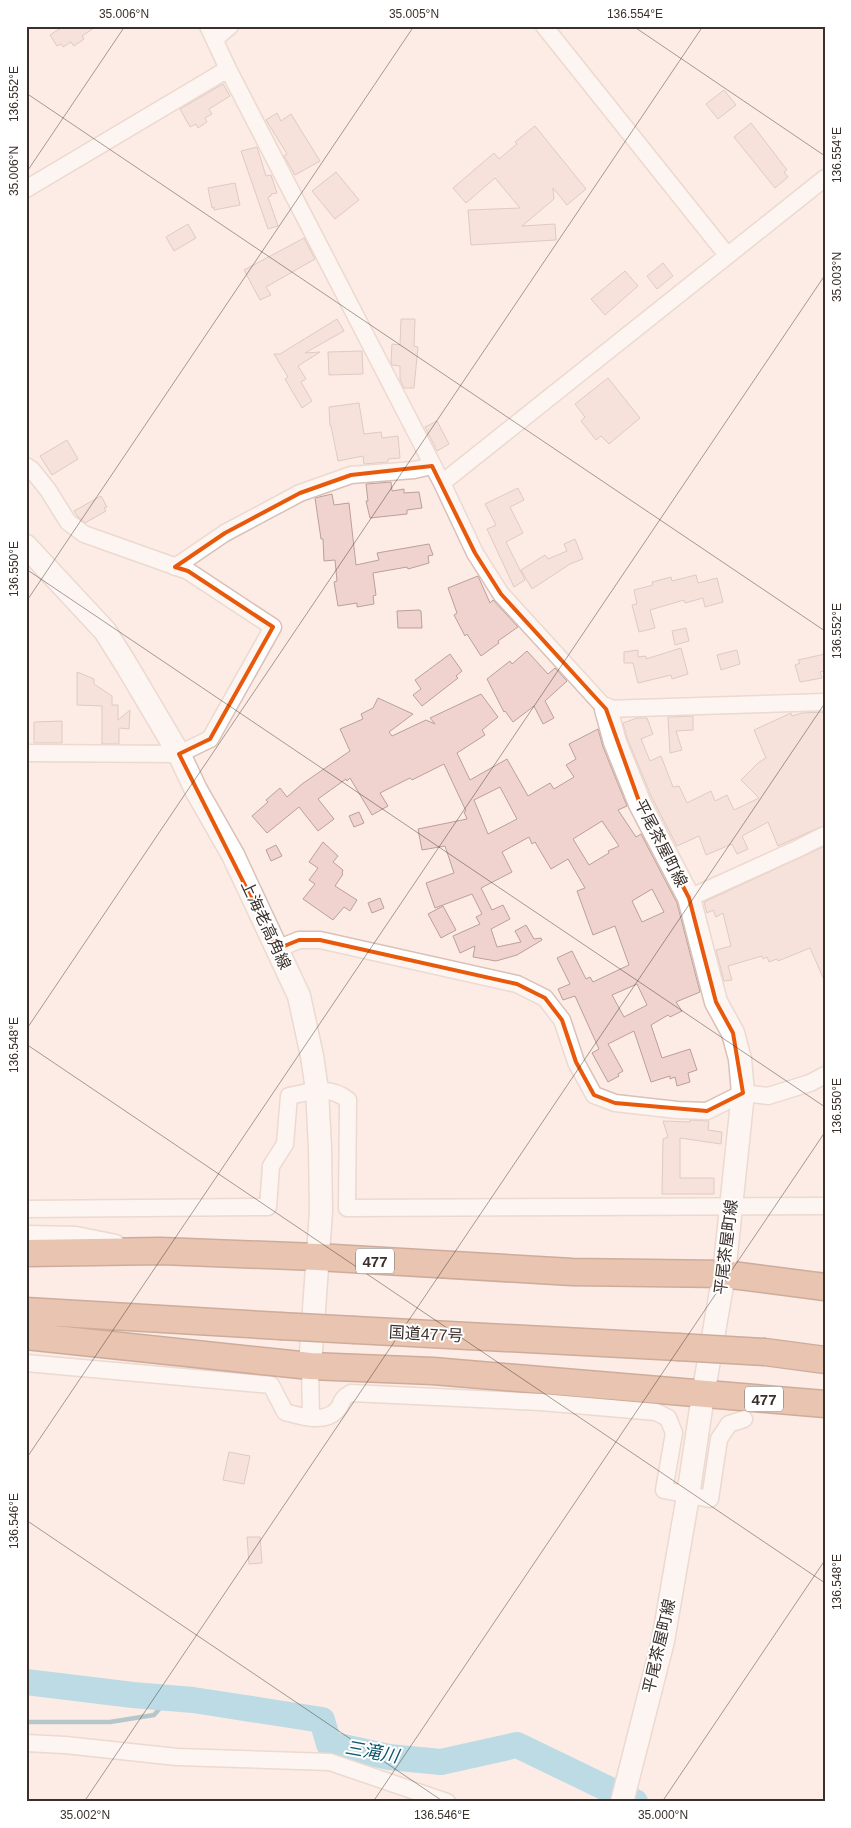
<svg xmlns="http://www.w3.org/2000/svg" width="851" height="1828" font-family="Arial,'Noto Sans JP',sans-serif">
  <rect width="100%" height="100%" fill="#fcece5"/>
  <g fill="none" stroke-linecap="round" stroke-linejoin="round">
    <path stroke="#5f99ac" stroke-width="4.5" d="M26,1722H110L154,1715L169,1698"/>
    <path stroke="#6fc6e3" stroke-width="26" d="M26,1682L133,1695L193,1700L322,1720L329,1744L389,1757L441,1762L517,1745L635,1802"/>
  </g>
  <path fill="#f0d3ce" stroke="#bba09a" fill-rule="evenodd" d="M64,26H97L82,36L84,39L74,46L71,42L63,47L61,44L57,46L50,35Z
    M223,84L230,96L209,109L212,114L205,118L207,122L198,128L196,124L190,127L180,109Z
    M724,90L736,105L718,119L706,104Z
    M277,113L281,121L291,114L320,161L295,175L284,156L287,154L266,120Z
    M751,123L787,170L784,172L788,177L775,188L734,137Z
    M535,126L586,189L567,205L553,188L554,199L522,226L555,224L556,240L471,245L468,210L520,208L495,178L466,203L453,188L494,153L499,159L517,144L515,142Z
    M257,147L266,176L271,175L277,193L271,194V196L268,197L278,226L268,229L241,151Z
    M336,172L359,200L335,219L312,191Z
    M235,183L240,205L214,210V207L212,208L208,188Z
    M188,224L196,238L174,251L166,237Z
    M304,238L315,259L266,287L271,295L260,300L244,270Z
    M663,263L673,276L657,289L647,276Z
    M625,271L638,286L605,315L591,299Z
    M337,319L344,331L305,353L320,352L298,366L306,379L301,382L312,401L302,408L285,379L288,377L274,354H280Z
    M401,319H415L414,346L418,347L414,388H404L400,379V366L392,365L391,362L392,344L400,345Z
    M362,351L363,374L329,375L328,352Z
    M608,378L640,418L609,444L601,436L596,440L581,421L585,417L575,404Z
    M359,403L364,434L381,432L382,438L398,436L400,458L388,459V462L364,464L363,456L338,461L331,426H330L329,407Z
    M437,421L449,444L437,451L425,427Z
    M67,440L78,459L52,475L40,456Z
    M391,482L392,491L404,489V493L419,492L422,508L407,510V514L370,518L366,501H368L366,484Z
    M518,488L524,500L510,507L523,533L506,542L525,580L514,587L487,529L496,525L485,504Z
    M332,494L334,505L349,503L356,565L379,560L377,553L429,544L433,555L428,556L429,563L408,569L407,567L373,573L376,595L373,596L374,604L357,607V603L338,606L334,582L337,581L335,560L324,561L323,539H321L315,498Z
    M101,496L107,507L104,508L106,511L85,523L78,517L74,511Z
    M575,539L583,559L570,564L532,589L521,570L545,555L548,559L567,551L564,544Z
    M696,575L698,583L717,578L723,602L705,607L703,598L685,603L684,600L650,610L655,628L639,632L632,605L637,604L634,590L653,585L652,582L671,577L672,581Z
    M478,576L490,603L493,600L518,627L498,641L499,643L481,656L467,634L465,636L454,615L457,613L448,588Z
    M419,610L421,611L422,628H398L397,611Z
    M686,628L689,641L675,645L672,631Z
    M681,648L688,674L672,679L671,675L638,683L633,663H624V652L638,650V657L646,656V659Z
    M737,650L740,664L721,670L717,655Z
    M527,651L548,674L555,668L567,681L545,701L554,718L543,724L534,706L513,722L505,711L504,712L487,679L510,661L512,664Z
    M450,654L462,671L456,676L458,678L422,706L413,695L421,689L415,680Z
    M825,654V671L820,672L822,678L800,682L795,665L800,663L798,660Z
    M77,672L94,679V684L112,696V705H118V720L130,710L129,729L119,728V744H102V706L77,705Z
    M481,694L498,717L482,730L485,735L457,753L470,780L507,759L528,796L550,783L554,789L574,777L566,765L576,759L569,744L598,729L603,747L627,806L618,810L636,837L641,834L677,903L700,992L676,1002L682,1011L670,1017L668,1015L651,1025L662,1058L690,1049L697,1070L688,1073L690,1082L677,1086L675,1077L670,1079V1076L651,1082L634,1031L608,1044L623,1071L618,1074L619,1076L608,1082L592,1053L599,1049L575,996L563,1000L558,989L570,984L557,958L572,951L586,979L590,977L593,982L629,965L615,926L593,935L577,891L585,888L568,859L551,869L535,842L532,844L529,837L502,852L512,872L481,888L492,910L503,905L510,919L491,929L497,947L521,942L515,931L526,925L534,939L541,938L542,940L517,955L496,961L473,957L475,946L460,953L453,936L480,924L476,917L482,914L472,894L435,908L426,883L454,873L445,846L422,850L418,829L467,819L464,812L466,811L444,764L412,780L410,778L380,793L388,806L372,815L350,778L347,781L346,779L318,799L334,819L318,831L299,807L267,833L252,816L268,802L266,800L280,788L287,797L302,784L350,751L340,729L363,719L361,714L373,708L378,698L413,714L389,732L392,736L426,720L435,724L430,718ZM500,787L517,819L488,834L474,800ZM602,821L619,846L608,851L609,853L589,865L573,839ZM652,889L664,912L642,922L632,901ZM637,984L647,1005L624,1017L612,995Z
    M825,712V825L778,846L768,822L742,836L748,849L737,854L732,844L706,855L699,836L677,846L652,798L627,738L623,723L637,718H647L653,734L641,739L650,761L661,756L673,787L679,786L687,803L711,791L715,801L727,795L734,810L759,798L741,780L758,763L766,758L754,730L791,713L792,716L802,713Z
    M693,716V730L676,731L682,750L670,753L668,717Z
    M62,721V743H34V722Z
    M359,812L364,823L354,827L349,816Z
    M323,842L338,856L333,862L343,870L342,873L343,874L335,886L357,900L350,911L344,907L333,920L303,899L315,884L309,880L318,868L309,862Z
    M276,845L282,856L271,861L266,850Z
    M825,846V982L810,948L778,961L777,959L769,962L767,957L763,959L762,956L728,966L732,980L724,981L716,950L731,946L723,913L716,917L713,910L707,913L704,902Z
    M380,898L384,908L372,913L368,903Z
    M443,906L456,930L441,938L428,914Z
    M690,1120L709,1121L708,1130L722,1132L721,1144L680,1138V1178H714V1194H662L663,1139L668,1137L663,1121L690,1122Z
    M229,1452L250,1456L244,1484L223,1480Z
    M247,1537H260L262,1563L249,1564Z"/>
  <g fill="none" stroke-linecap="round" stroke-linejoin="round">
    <g stroke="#dac0b5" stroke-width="19">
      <path id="minor" d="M208,26L228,69L442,483L475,553L501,594L606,709L825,702
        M544,26L727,255
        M215,39L230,26
        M26,189L228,69
        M26,466L32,470L48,490L68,522L84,534L188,571L273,627L210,739L179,754L26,753
        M442,483L825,178
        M175,567L225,533L300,493L351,475L414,470L432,466
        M689,898L797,849L825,835
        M277,949L299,940H320L517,984L545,998L562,1020L576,1062L594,1095L615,1103L677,1110L707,1111L743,1093L768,1096L810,1083L825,1075
        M26,1209L268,1207L271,1166L285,1144L289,1096C310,1092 329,1085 348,1100L347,1208L825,1206
        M26,1234L76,1235L116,1243
        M26,1363L271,1385L285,1412C300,1416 323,1424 336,1411C344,1404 338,1400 351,1393L541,1402L656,1412L668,1418L674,1433L664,1490L710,1499L719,1439L729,1424L744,1419
        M310,1366L311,1418
        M26,1743L65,1745L177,1757L330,1762L447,1802"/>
    </g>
    <g stroke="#dac0b5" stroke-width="25">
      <path id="secondary" d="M26,546L105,631L127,666L179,754L196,790L233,855L299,996L312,1056L317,1090L320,1148L321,1211L310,1366
        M606,709L615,742L640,804L689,898L716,1002L733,1033L740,1059L743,1093L724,1274L703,1395L688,1496L663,1641L622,1802"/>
    </g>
    <g stroke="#965e42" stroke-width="29">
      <path id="trunk" d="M26,1253L161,1251L317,1257L572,1272L724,1274L825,1287
        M26,1311L280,1326
        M355,1330L678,1347
        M26,1336L310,1366L433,1371L825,1404
        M765,1352L825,1360"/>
    </g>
    <use href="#minor" stroke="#fff" stroke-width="16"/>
    <use href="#secondary" stroke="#fff" stroke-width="22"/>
    <use href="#trunk" stroke="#d29272" stroke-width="26"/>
    <g stroke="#965e42" stroke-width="29" stroke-linecap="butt">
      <path id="trunk-bridge" d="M280,1326L355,1330
        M678,1347L765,1352"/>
    </g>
    <use href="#trunk-bridge" stroke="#d29272" stroke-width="26"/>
  </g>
  <path d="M0 0H851V1828H0ZM432,466L475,553L501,594L606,709L640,804L689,898L716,1002L733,1033L743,1093L707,1111L615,1103L594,1095L576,1062L562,1020L545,998L517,984L320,940H299L277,949L179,754L210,739L273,627L188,571L175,567L225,533L300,493L351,475Z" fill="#fcece5" fill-opacity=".55" fill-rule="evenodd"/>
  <path fill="none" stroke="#e8590c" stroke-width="4" stroke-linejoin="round" d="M432,466L475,553L501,594L606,709L640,804L689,898L716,1002L733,1033L743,1093L707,1111L615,1103L594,1095L576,1062L562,1020L545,998L517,984L320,940H299L277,949L179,754L210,739L273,627L188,571L175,567L225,533L300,493L351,475Z"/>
  <path fill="none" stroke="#3a302b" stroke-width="1" stroke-opacity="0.45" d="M633,26L825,156M26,93L825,631M26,173L125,26M26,569L825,1107M26,602L414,26M26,1030L703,26M26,1044L825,1583M26,1459L825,275M26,1520L444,1802M84,1802L825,703M373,1802L825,1132M662,1802L825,1560"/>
  <g text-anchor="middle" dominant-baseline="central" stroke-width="4" stroke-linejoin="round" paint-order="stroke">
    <g fill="#fff" stroke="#756e6b" stroke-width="1">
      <rect x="356" y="1248.5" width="38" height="25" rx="4"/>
      <rect x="745" y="1386.5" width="38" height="25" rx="4"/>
    </g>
    <g font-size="15" font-weight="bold" fill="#3a302b">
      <text x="375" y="1261">477</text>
      <text x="764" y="1399">477</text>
    </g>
    <g font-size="16" fill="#3a302b" stroke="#fff">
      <text transform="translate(661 843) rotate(63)">平尾茶屋町線</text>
      <text transform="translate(266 925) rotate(65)">上海老高角線</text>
      <text transform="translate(726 1247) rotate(-83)">平尾茶屋町線</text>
      <text transform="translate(426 1334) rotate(3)">国道477号</text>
      <text transform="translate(659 1646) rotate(-77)">平尾茶屋町線</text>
    </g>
    <g font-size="18" font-style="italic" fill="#0c576b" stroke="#fff">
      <text transform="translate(372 1752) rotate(10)">三滝川</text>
    </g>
  </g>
  <rect width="851" height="1828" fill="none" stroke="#ffffff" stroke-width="55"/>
  <rect x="28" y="28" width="796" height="1772" fill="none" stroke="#3a302b" stroke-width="2"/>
  <g font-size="12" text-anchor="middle" fill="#3a302b">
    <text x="124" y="18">35.006°N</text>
    <text x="414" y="18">35.005°N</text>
    <text x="635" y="18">136.554°E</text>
    <text transform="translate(14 94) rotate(-90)" y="4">136.552°E</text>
    <text transform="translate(837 155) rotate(-90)" y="4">136.554°E</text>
    <text transform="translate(14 171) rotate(-90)" y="4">35.006°N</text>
    <text transform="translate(837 277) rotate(-90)" y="4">35.003°N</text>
    <text transform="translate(14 569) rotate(-90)" y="4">136.550°E</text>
    <text transform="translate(837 631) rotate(-90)" y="4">136.552°E</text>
    <text transform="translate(14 1045) rotate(-90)" y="4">136.548°E</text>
    <text transform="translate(837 1106) rotate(-90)" y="4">136.550°E</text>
    <text transform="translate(14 1521) rotate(-90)" y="4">136.546°E</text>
    <text transform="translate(837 1582) rotate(-90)" y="4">136.548°E</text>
    <text x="85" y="1819">35.002°N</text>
    <text x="442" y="1819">136.546°E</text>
    <text x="663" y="1819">35.000°N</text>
  </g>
</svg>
